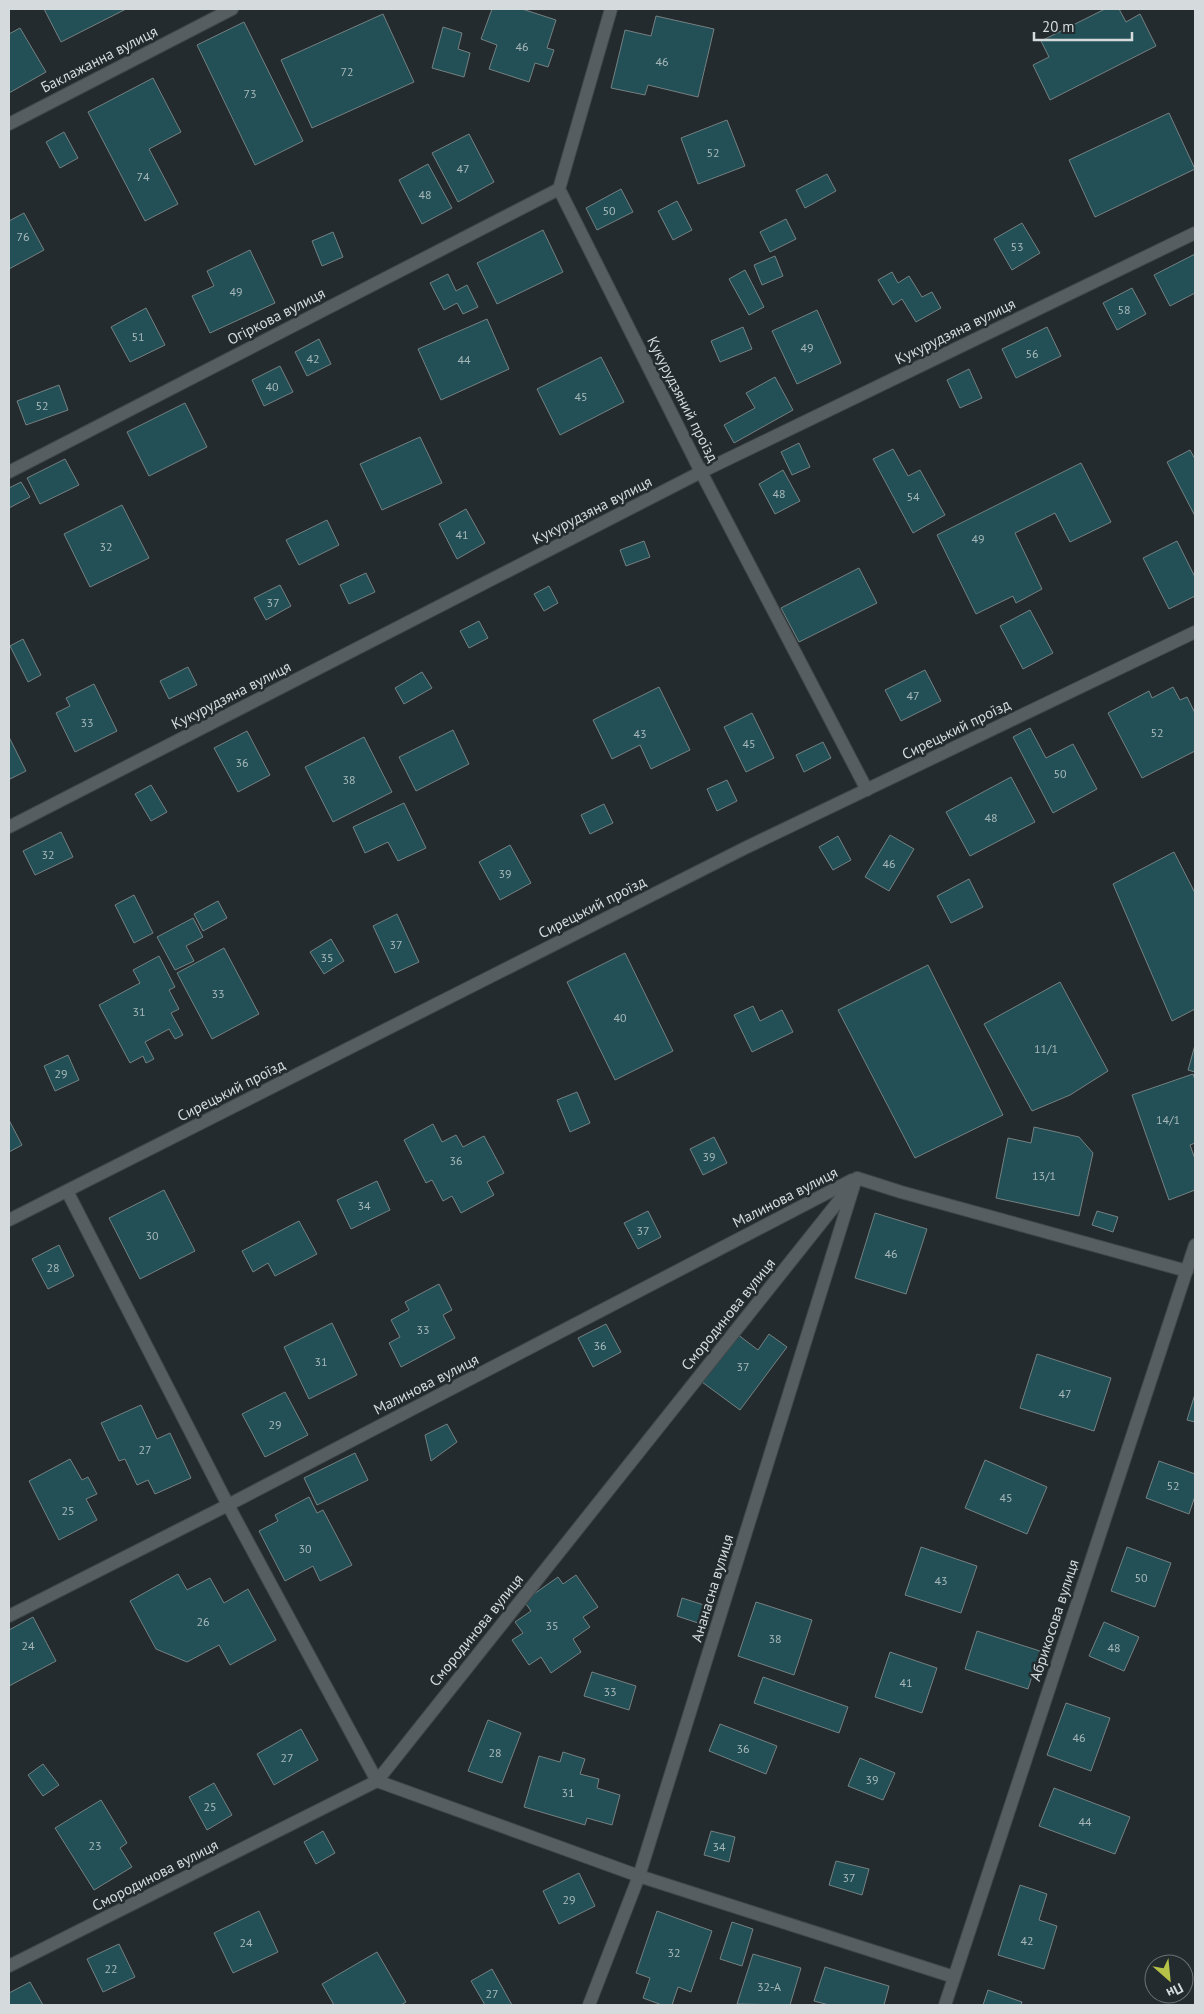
<svg xmlns="http://www.w3.org/2000/svg" width="1204" height="2014" font-family="'PT Sans',sans-serif">
  <rect width="100%" height="100%" fill="#232b2e"/>
  <path fill="#225056" stroke="#758081" d="M44,9H126L61,42Z
    M492,9H522L556,20L547,48L554,50L548,67L535,63L529,82L489,69L497,45L481,39Z
    M1105,9H1119L1126,22L1140,14L1156,46L1050,100L1033,65L1049,57L1041,41Z
    M383,14L414,82L312,128L281,60Z
    M656,16L714,29L698,97L648,85L645,95L611,88L625,30L651,36Z
    M244,22L303,141L255,165L197,45Z
    M443,27L462,33L458,49L470,53L464,77L432,68Z
    M20,28L46,72L9,93V34Z
    M153,78L181,132L149,149L178,204L145,221L88,112Z
    M1169,113L1195,169L1095,217L1069,160Z
    M727,120L745,166L698,184L681,138Z
    M64,132L78,158L60,168L46,142Z
    M469,134L494,182L458,202L432,153Z
    M428,164L452,208L422,224L399,180Z
    M827,174L836,191L805,208L796,190Z
    M621,189L633,212L597,230L586,208Z
    M677,201L692,230L673,240L658,211Z
    M24,213L44,250L9,269V221Z
    M786,219L796,239L770,252L760,232Z
    M1022,223L1040,253L1012,270L994,239Z
    M543,230L563,272L497,304L477,263Z
    M333,232L343,257L322,266L312,241Z
    M250,250L275,303L210,333L192,296L214,286L207,271Z
    M1195,254V293L1170,306L1154,275Z
    M775,256L783,276L762,285L754,265Z
    M745,270L764,307L749,315L729,279Z
    M892,272L898,283L909,276L922,297L932,292L941,308L916,322L902,299L893,305L878,280Z
    M448,274L456,291L467,285L478,307L463,314L457,303L444,310L430,283Z
    M1132,288L1146,314L1117,330L1103,303Z
    M146,308L165,345L130,362L111,327Z
    M817,310L841,363L797,384L772,331Z
    M487,319L509,369L441,400L418,349Z
    M743,327L752,349L720,362L711,341Z
    M1047,327L1061,356L1016,378L1002,349Z
    M319,339L331,364L307,376L295,352Z
    M601,357L624,402L560,435L537,389Z
    M280,366L293,392L264,406L252,380Z
    M969,369L982,398L960,408L947,380Z
    M775,377L793,410L734,443L724,425L755,408L746,393Z
    M59,385L68,410L26,425L17,401Z
    M185,403L207,447L149,476L127,432Z
    M420,437L442,483L382,510L360,464Z
    M799,443L810,467L792,475L781,452Z
    M893,449L908,476L920,470L945,515L913,533L873,459Z
    M1190,450L1195,459V516L1167,462Z
    M65,459L79,485L40,504L27,478Z
    M1081,463L1111,522L1070,542L1055,513L1015,533L1042,589L1016,603L1013,596L976,614L937,535Z
    M783,470L800,501L775,514L759,484Z
    M21,482L30,497L9,508V488Z
    M122,505L149,558L90,587L64,534Z
    M466,509L485,543L457,559L439,524Z
    M327,520L339,545L299,565L286,540Z
    M644,541L650,557L626,566L620,550Z
    M1177,541L1195,577V596L1169,609L1143,558Z
    M859,568L877,603L799,642L781,608Z
    M366,573L375,592L349,604L340,585Z
    M280,585L291,606L266,620L254,598Z
    M549,586L558,603L544,611L534,594Z
    M1030,610L1053,653L1023,669L1000,626Z
    M479,621L488,638L469,648L460,631Z
    M23,639L41,675L28,682L10,646Z
    M188,667L197,685L169,699L160,681Z
    M925,670L941,701L901,721L885,690Z
    M422,672L432,688L404,704L395,688Z
    M94,684L117,731L75,752L56,713L70,706L66,698Z
    M659,687L690,750L651,769L640,745L612,759L593,720Z
    M1173,687L1180,700L1187,697L1195,713V751L1142,778L1108,713L1149,691L1152,698Z
    M752,713L774,758L746,772L724,727Z
    M1030,728L1046,758L1073,744L1097,789L1053,813L1013,737Z
    M453,730L469,764L416,791L399,757Z
    M247,731L270,775L238,792L214,748Z
    M9,737L26,771L10,779L9,776Z
    M364,737L392,792L333,822L305,767Z
    M823,742L831,758L804,772L796,755Z
    M1011,777L1035,822L970,856L946,812Z
    M727,780L737,801L717,811L707,789Z
    M151,785L167,812L151,821L135,794Z
    M404,803L426,848L398,861L388,842L365,853L353,827Z
    M604,804L613,823L590,834L581,815Z
    M61,832L73,857L35,875L23,851Z
    M890,835L914,849L889,891L865,877Z
    M838,836L851,860L833,870L819,847Z
    M510,845L531,883L500,900L479,862Z
    M1174,852L1195,893V1009L1172,1021L1113,884Z
    M969,879L983,907L951,923L937,896Z
    M134,895L153,933L134,943L115,905Z
    M218,901L227,918L203,931L194,914Z
    M397,914L419,962L395,973L373,926Z
    M193,918L203,937L186,946L194,961L175,970L157,937Z
    M331,939L344,961L324,974L310,952Z
    M224,948L259,1014L212,1039L177,973Z
    M625,953L673,1051L615,1080L567,982Z
    M159,956L175,987L169,990L179,1009L171,1013L183,1035L175,1039L169,1029L145,1042L154,1059L146,1063L143,1056L130,1063L99,1005L140,983L133,970Z
    M928,965L1003,1115L915,1158L838,1010Z
    M1060,982L1108,1071L1070,1095L1032,1111L984,1024Z
    M753,1006L760,1021L782,1010L793,1032L752,1052L734,1015Z
    M1195,1045V1072L1188,1070Z
    M68,1055L79,1080L55,1091L44,1066Z
    M1193,1074L1195,1080V1143L1190,1145L1195,1159V1190L1169,1200L1132,1095Z
    M577,1092L590,1123L570,1132L557,1100Z
    M9,1120L22,1145L9,1152Z
    M433,1124L442,1142L456,1135L463,1147L484,1136L504,1173L487,1182L494,1195L461,1213L452,1196L443,1201L432,1180L426,1183L404,1140Z
    M1034,1127L1079,1137L1093,1153L1079,1216L996,1198L1008,1138L1031,1143Z
    M714,1137L727,1163L703,1175L690,1149Z
    M377,1181L390,1210L351,1229L337,1200Z
    M164,1190L195,1251L140,1279L109,1218Z
    M648,1211L661,1237L638,1249L624,1223Z
    M1097,1211L1118,1217L1113,1232L1092,1225Z
    M875,1213L927,1229L906,1294L855,1278Z
    M299,1221L317,1254L275,1276L268,1263L253,1272L242,1251Z
    M59,1245L74,1276L48,1289L32,1259Z
    M439,1284L452,1310L443,1315L455,1338L401,1367L389,1343L400,1337L391,1320L409,1310L405,1302Z
    M332,1323L357,1375L309,1399L284,1347Z
    M606,1324L621,1352L593,1367L578,1338Z
    M737,1334L758,1350L769,1334L787,1347L740,1410L702,1382Z
    M1037,1354L1111,1378L1094,1431L1020,1408Z
    M285,1392L308,1435L265,1457L242,1414Z
    M1195,1394V1422L1187,1420Z
    M141,1405L157,1439L170,1433L191,1478L155,1494L148,1480L137,1485L125,1459L119,1461L101,1423Z
    M447,1424L457,1442L431,1461L425,1435Z
    M355,1453L368,1480L317,1505L304,1478Z
    M70,1459L82,1480L88,1477L97,1494L86,1499L97,1520L59,1540L29,1481Z
    M985,1460L1047,1487L1027,1534L965,1508Z
    M1159,1461L1195,1474V1496L1189,1514L1146,1498Z
    M309,1497L317,1513L323,1510L352,1565L320,1581L313,1566L285,1581L259,1531L278,1521L275,1515Z
    M921,1547L977,1566L961,1613L905,1595Z
    M1127,1547L1171,1563L1155,1607L1111,1591Z
    M178,1574L187,1590L210,1578L224,1603L248,1589L276,1640L230,1665L219,1645L187,1662L156,1649L130,1601Z
    M576,1575L598,1607L583,1617L590,1627L573,1639L581,1652L551,1673L541,1657L529,1665L512,1640L523,1633L515,1622L531,1611L524,1601L558,1577L563,1584Z
    M682,1598L704,1605L698,1623L677,1616Z
    M756,1602L812,1620L794,1675L738,1656Z
    M33,1617L56,1661L9,1686V1630Z
    M1104,1622L1139,1637L1124,1671L1089,1656Z
    M977,1631L1040,1651L1028,1689L965,1669Z
    M890,1652L937,1668L922,1713L875,1697Z
    M592,1672L636,1686L629,1710L584,1696Z
    M763,1677L848,1707L839,1733L754,1703Z
    M1066,1703L1110,1718L1091,1771L1047,1755Z
    M488,1720L521,1733L502,1783L468,1771Z
    M720,1724L777,1746L766,1774L709,1751Z
    M301,1729L318,1760L274,1785L257,1754Z
    M563,1752L585,1759L580,1774L599,1779L597,1788L620,1795L612,1825L587,1818L585,1825L524,1807L539,1756L560,1762Z
    M860,1758L895,1773L883,1800L848,1786Z
    M43,1764L59,1785L43,1796L28,1775Z
    M214,1783L232,1815L207,1830L189,1797Z
    M1054,1788L1130,1817L1115,1854L1039,1826Z
    M101,1800L127,1843L120,1848L132,1867L94,1890L55,1828Z
    M323,1831L335,1853L316,1864L304,1842Z
    M711,1831L735,1837L729,1862L704,1855Z
    M836,1861L869,1869L862,1895L829,1885Z
    M579,1873L595,1906L559,1924L543,1891Z
    M1020,1885L1047,1894L1039,1920L1057,1926L1044,1969L998,1955Z
    M259,1911L278,1952L233,1973L214,1933Z
    M657,1911L712,1931L691,1992L678,1987L672,2005H662L643,1998L650,1978L636,1973Z
    M732,1922L753,1929L742,1966L720,1959Z
    M119,1944L135,1977L103,1992L87,1959Z
    M377,1952L406,2002L401,2005H334L322,1984Z
    M753,1954L801,1968L790,2005L737,2004Z
    M825,1967L889,1986L884,2005H829L814,2001Z
    M492,1969L512,2005H485L471,1981Z
    M30,1982L43,2005H9V1993Z
    M988,1990L1022,2002L1021,2005H983Z"/>
  <g fill="none" stroke-linecap="round" stroke-linejoin="round">
    <g stroke="#404749" stroke-width="14">
      <path id="street" d="M611,9L559,189L701,472L867,790
        M9,124L232,9
        M9,472L559,189
        M9,827L701,472L1195,233
        M857,1178L901,1192L1187,1271
        M67,1191L228,1505L377,1781L639,1876L954,1977
        M9,1220L745,848L1195,632
        M9,1616L228,1505L852,1180
        M9,1966L377,1781L857,1178
        M589,2005L639,1876L854,1185
        M945,2005L1195,1245"/>
    </g>
    <use href="#street" stroke="#565e62" stroke-width="12"/>
  </g>
  <g text-anchor="middle" dominant-baseline="central" stroke-width="5" stroke-linejoin="round" paint-order="stroke">
    <g font-size="12" fill="#a8b8ba">
      <text x="522" y="46">46</text>
      <text x="662" y="61">46</text>
      <text x="347" y="71">72</text>
      <text x="250" y="93">73</text>
      <text x="713" y="152">52</text>
      <text x="463" y="168">47</text>
      <text x="143" y="176">74</text>
      <text x="425" y="194">48</text>
      <text x="609" y="210">50</text>
      <text x="23" y="236">76</text>
      <text x="1017" y="246">53</text>
      <text x="236" y="291">49</text>
      <text x="1124" y="309">58</text>
      <text x="138" y="336">51</text>
      <text x="807" y="347">49</text>
      <text x="1032" y="353">56</text>
      <text x="313" y="358">42</text>
      <text x="464" y="359">44</text>
      <text x="272" y="386">40</text>
      <text x="581" y="396">45</text>
      <text x="42" y="405">52</text>
      <text x="779" y="493">48</text>
      <text x="913" y="496">54</text>
      <text x="462" y="534">41</text>
      <text x="978" y="538">49</text>
      <text x="106" y="546">32</text>
      <text x="273" y="602">37</text>
      <text x="913" y="695">47</text>
      <text x="87" y="722">33</text>
      <text x="1157" y="732">52</text>
      <text x="640" y="733">43</text>
      <text x="749" y="743">45</text>
      <text x="242" y="762">36</text>
      <text x="1060" y="773">50</text>
      <text x="349" y="779">38</text>
      <text x="991" y="817">48</text>
      <text x="48" y="854">32</text>
      <text x="889" y="863">46</text>
      <text x="505" y="873">39</text>
      <text x="396" y="944">37</text>
      <text x="327" y="957">35</text>
      <text x="218" y="993">33</text>
      <text x="139" y="1011">31</text>
      <text x="620" y="1017">40</text>
      <text x="1046" y="1048">11/1</text>
      <text x="61" y="1073">29</text>
      <text x="1168" y="1119">14/1</text>
      <text x="709" y="1156">39</text>
      <text x="456" y="1160">36</text>
      <text x="1044" y="1175">13/1</text>
      <text x="364" y="1205">34</text>
      <text x="643" y="1230">37</text>
      <text x="152" y="1235">30</text>
      <text x="891" y="1253">46</text>
      <text x="53" y="1267">28</text>
      <text x="423" y="1329">33</text>
      <text x="600" y="1345">36</text>
      <text x="321" y="1361">31</text>
      <text x="743" y="1366">37</text>
      <text x="1065" y="1393">47</text>
      <text x="275" y="1424">29</text>
      <text x="145" y="1449">27</text>
      <text x="1173" y="1485">52</text>
      <text x="1006" y="1497">45</text>
      <text x="68" y="1510">25</text>
      <text x="305" y="1548">30</text>
      <text x="1141" y="1577">50</text>
      <text x="941" y="1580">43</text>
      <text x="203" y="1621">26</text>
      <text x="552" y="1625">35</text>
      <text x="775" y="1638">38</text>
      <text x="28" y="1645">24</text>
      <text x="1114" y="1647">48</text>
      <text x="906" y="1682">41</text>
      <text x="610" y="1691">33</text>
      <text x="1079" y="1737">46</text>
      <text x="743" y="1748">36</text>
      <text x="495" y="1752">28</text>
      <text x="287" y="1757">27</text>
      <text x="872" y="1779">39</text>
      <text x="568" y="1792">31</text>
      <text x="210" y="1806">25</text>
      <text x="1085" y="1821">44</text>
      <text x="95" y="1845">23</text>
      <text x="719" y="1846">34</text>
      <text x="849" y="1877">37</text>
      <text x="569" y="1899">29</text>
      <text x="1027" y="1940">42</text>
      <text x="246" y="1942">24</text>
      <text x="674" y="1952">32</text>
      <text x="111" y="1968">22</text>
      <text x="769" y="1986">32-А</text>
      <text x="492" y="1993">27</text>
    </g>
    <g font-size="15" fill="#d5dadc" stroke="#232b2e">
      <text transform="translate(99 59) rotate(-27)">Баклажанна вулиця</text>
      <text transform="translate(276 316) rotate(-27)">Огіркова вулиця</text>
      <text transform="translate(955 331) rotate(-26)">Кукурудзяна вулиця</text>
      <text transform="translate(683 399) rotate(63)">Кукурудзяний проїзд</text>
      <text transform="translate(592 510) rotate(-27)">Кукурудзяна вулиця</text>
      <text transform="translate(231 695) rotate(-27)">Кукурудзяна вулиця</text>
      <text transform="translate(956 729) rotate(-26)">Сирецький проїзд</text>
      <text transform="translate(592 907) rotate(-27)">Сирецький проїзд</text>
      <text transform="translate(231 1090) rotate(-27)">Сирецький проїзд</text>
      <text transform="translate(785 1197) rotate(-27)">Малинова вулиця</text>
      <text transform="translate(728 1314) rotate(-51)">Смородинова вулиця</text>
      <text transform="translate(426 1384) rotate(-27)">Малинова вулиця</text>
      <text transform="translate(712 1588) rotate(-73)">Ананасна вулиця</text>
      <text transform="translate(1054 1620) rotate(-72)">Абрикосова вулиця</text>
      <text transform="translate(476 1630) rotate(-51)">Смородинова вулиця</text>
      <text transform="translate(155 1875) rotate(-27)">Смородинова вулиця</text>
    </g>
  </g>
  <rect width="1204" height="2014" fill="none" stroke="#d5dadc" stroke-width="20"/>
  <g transform="translate(1169 1979) rotate(153)"><circle r="24" fill="#232b2e" stroke="#6a7174"/>
  <path d="M0-4L9 19L0 12L-9 19Z" fill="#b6c148"/>
  <text y="-8" font-size="14" font-weight="bold" text-anchor="middle" fill="#d5dadc">Пн</text>
  </g>
  <path d="M1034 32v8h98v-8" fill="none" stroke="#d5dadc" stroke-width="2.5"/>
  <text x="1042" y="32" font-size="15" fill="#d5dadc" stroke="#232b2e" stroke-width="4" paint-order="stroke">20 m</text>
</svg>
